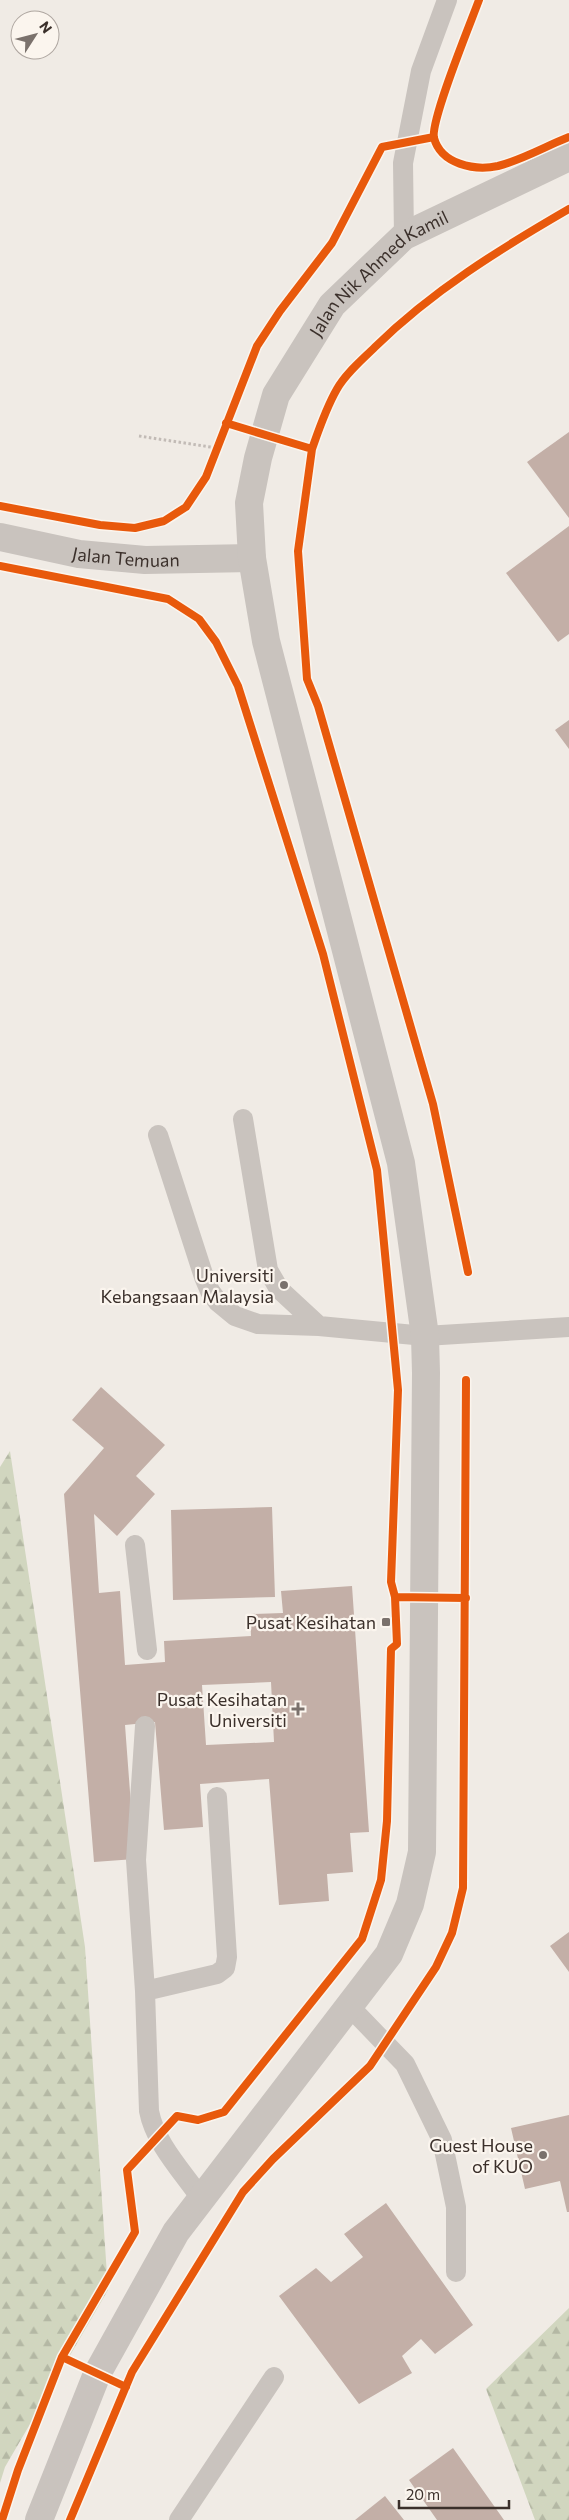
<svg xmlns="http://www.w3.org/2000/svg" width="569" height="2520" font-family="Commissioner,sans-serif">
  <defs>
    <pattern id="forest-firs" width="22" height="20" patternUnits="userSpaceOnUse" patternTransform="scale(1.25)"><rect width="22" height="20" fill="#d1d6bf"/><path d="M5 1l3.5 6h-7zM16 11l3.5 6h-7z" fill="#b4b8a4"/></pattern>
  </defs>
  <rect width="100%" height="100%" fill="#f0ebe5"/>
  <path fill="url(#forest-firs)" d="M10,1451L85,1947L108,2290L5,2467L0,2483V1467Z
    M569,2308V2520H535L486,2389Z"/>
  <path fill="#c3afa7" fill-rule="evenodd" d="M569,432V518L527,462Z
    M569,526V634L558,642L506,573Z
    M569,720V749L555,730Z
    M101,1387L165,1445L136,1476L155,1494L117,1536L94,1514L99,1593L120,1591L125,1665L165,1662L164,1641L251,1636L250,1614L283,1613L281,1591L352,1586L369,1832L350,1833L353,1872L327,1874L329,1901L279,1905L269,1779L200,1784L203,1827L164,1830L155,1722L125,1725L135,1859L94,1862L64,1494L104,1448L72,1420ZM271,1682L274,1742L206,1745L202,1685Z
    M272,1507L275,1597L173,1600L171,1510Z
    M569,1932V1972L550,1946Z
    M569,2115V2212H567L560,2181L525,2189L511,2128Z
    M386,2203L473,2325L435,2354L421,2339L402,2356L412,2373L359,2404L279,2296L316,2268L331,2282L363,2257L344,2234Z
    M453,2448L504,2520H437L409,2480Z
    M385,2496L404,2520H355Z"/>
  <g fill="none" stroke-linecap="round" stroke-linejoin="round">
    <path stroke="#c2bbb6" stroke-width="3" stroke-dasharray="2.5 2.5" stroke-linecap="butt" d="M139,436L217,448"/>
    <path stroke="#c9c3be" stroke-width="20" d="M404,236L403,163L421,71L447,0
      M243,1119L268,1270L279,1289L319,1326
      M158,1135L204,1277L210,1291L218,1302L235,1316L258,1324L319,1326L425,1336L569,1327
      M135,1545L147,1650
      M145,1726L136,1860L145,1991L149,2111C155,2143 182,2171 200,2197
      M145,1991L217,1974L225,1968L227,1957L217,1797
      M349,2006L405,2064L442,2140L456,2207V2272
      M179,2520L274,2377"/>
    <g stroke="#c9c3be" stroke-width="28">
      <path id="s1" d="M0,537L79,554L145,560L252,558"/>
      <path id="s2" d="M39,2520L97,2374L176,2232L389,1954L410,1904L422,1852L426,1373L425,1336L401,1163L266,641L252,558L249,503L258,458L276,395L332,305L404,236L569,157"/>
    </g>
    <g stroke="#fbf5ee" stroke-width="11">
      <path id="cycleway" d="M479,0C471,22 430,121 434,138C441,164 474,171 498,166C522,160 546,146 569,137
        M226,423L312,449C319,429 326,408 337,389C346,373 362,360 375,347C432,291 500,249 569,209
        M312,449L298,551L307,679L318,706L433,1104L468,1272
        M0,506L100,525L135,528L164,521L186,507L206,477L257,346L280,311L332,243L382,147L434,137
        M0,566L168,599L199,619L216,642L238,686L323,954L377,1170L398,1390L391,1582L395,1597L397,1644L391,1649L387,1821L381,1880L362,1939L224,2112L198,2120L177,2116L127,2170L135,2232L62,2357L18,2470L2,2520
        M395,1597L466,1598
        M62,2357L126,2387
        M70,2520L132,2372L243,2192L273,2159L370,2066L436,1967L452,1933L463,1888L466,1380"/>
    </g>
    <use href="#cycleway" stroke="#e8590c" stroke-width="8"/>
  </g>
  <g fill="#7a716c" stroke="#fbf5ee" stroke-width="2">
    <circle cx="284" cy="1285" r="5"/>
    <rect x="381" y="1617" width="10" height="10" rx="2.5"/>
    <path d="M295.5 1701.5h5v5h5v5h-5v5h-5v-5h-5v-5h5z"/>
    <circle cx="543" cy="2155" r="5"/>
  </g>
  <g text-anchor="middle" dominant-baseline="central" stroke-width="4.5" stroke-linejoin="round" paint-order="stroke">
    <g font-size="18" fill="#3b302b" stroke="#fbf5ee">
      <text stroke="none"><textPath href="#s2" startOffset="2420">Jalan Nik Ahmed Kamil</textPath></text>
      <text stroke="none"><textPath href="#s1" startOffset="128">Jalan Temuan</textPath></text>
    </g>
    <g font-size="18" fill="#3b302b" stroke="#fbf5ee" text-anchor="end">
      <text x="274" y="1275">Universiti<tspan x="274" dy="21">Kebangsaan Malaysia</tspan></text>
      <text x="376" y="1622">Pusat Kesihatan</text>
      <text x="287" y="1699">Pusat Kesihatan<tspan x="287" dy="21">Universiti</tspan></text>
      <text x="533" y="2145">Guest House<tspan x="533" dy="21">of KUO</tspan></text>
    </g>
  </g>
  <g transform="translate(35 35) rotate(54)"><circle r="24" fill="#fbf5ee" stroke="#aea6a0"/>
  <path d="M0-4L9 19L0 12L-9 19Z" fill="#7a716c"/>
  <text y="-8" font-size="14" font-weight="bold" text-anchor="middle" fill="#3b302b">N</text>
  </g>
  <path d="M399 2500v8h110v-8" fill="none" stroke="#3b302b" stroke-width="2.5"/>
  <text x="406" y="2500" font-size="15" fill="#3b302b" stroke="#fbf5ee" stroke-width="4" paint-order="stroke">20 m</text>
</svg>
